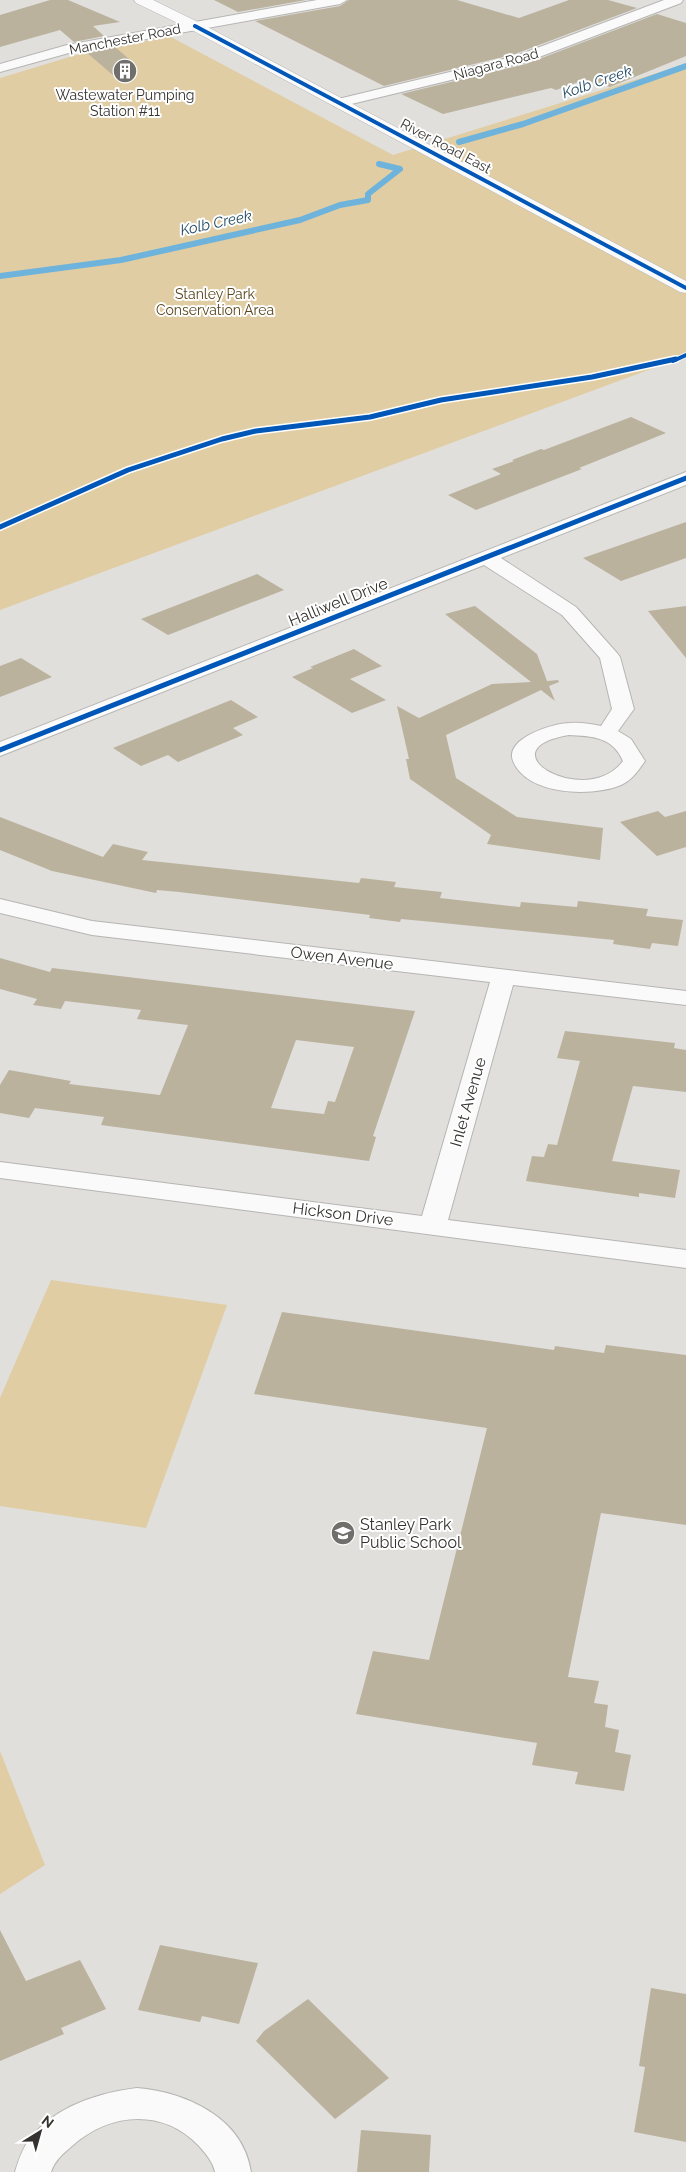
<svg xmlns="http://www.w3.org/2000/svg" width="686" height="2172" font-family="Raleway,sans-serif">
  <rect width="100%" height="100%" fill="#e0dfdc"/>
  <path fill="#e0cda3" d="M169,36L393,155L686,64V356L0,610V78L76,55Z
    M51,1280L227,1305L146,1528L0,1506V1398Z
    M0,1751L45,1865L0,1894Z"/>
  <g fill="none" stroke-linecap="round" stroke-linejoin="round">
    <path stroke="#6eb3db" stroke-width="6" d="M459,142L523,124L686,66
      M0,276L121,260L300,220L340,205L368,200V194L400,169L379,164"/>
  </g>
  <path fill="#bbb29e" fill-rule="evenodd" d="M50,0H68L120,22L93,26L104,36L74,42L60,30L0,47V15Z
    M214,0H306L238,12Z
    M349,0H457L519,18L569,0H608L637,8L515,54L384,86L255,21L340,6Z
    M657,14L686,23V56L610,87L584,80L556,90L551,88L443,114L401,94L526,64Z
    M115,47L136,65L121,82L86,52Z
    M631,417L666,433L579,468L582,469L476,510L448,495L501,474L492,469L514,461L512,460L541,449L544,450Z
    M686,522V558L621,581L583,558Z
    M257,574L284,590L168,635L141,619Z
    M475,606L537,654L547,681L558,680L559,682L549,686L555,701L541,690L446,735L456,778L517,817L603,828L600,860L487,844L491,835L410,779L406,759H409L397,706L419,718L492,684L531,682L445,614Z
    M686,606V658L648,611Z
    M354,649L382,666L350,679L386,700L352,713L292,677L313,668L310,667Z
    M21,658L52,677L0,697V666Z
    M231,700L258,717L233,728L243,735L178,762L168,755L141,766L113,748Z
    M658,811L665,817L686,811V847L657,856L620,822Z
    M0,817L103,857L113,844L148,852L142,860L359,883L361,878L396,882L394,887L442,892L440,898L520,907L521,902L577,907L578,901L648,909L646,916L683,920L678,946L652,943L650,949L613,944L614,940L433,922L401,919L400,922L369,918L370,915L179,892L157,890L156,893L52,871L0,850Z
    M0,958L50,972L52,968L415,1011L373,1136L376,1137L369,1161L101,1125L104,1117L35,1108L29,1118L0,1113V1085L9,1070L71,1081L69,1084L160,1095L188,1025L137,1019L141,1010L65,1001L61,1009L33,1005L37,999L0,989ZM296,1040L354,1047L335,1102L328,1101L324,1114L271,1108Z
    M565,1031L675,1043L674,1048L686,1050V1092L633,1086L612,1161L680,1170L675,1198L639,1193V1197L526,1181L532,1156L544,1157L548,1144L557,1145L580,1061L557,1058Z
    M282,1312L554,1350L555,1346L604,1353L606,1345L686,1355V1525L601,1513L568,1677L599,1681L594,1703L608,1705L605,1727L619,1730L615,1752L631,1755L624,1791L575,1784L578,1772L532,1765L537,1743L356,1714L373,1651L429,1660L487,1428L254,1394Z
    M0,1930L26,1981L80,1960L106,2009L61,2028L64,2034L0,2061Z
    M160,1945L258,1963L239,2024L202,2016L200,2022L138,2010Z
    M651,1988L686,1994V2142L634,2132L645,2067L639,2066Z
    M308,1999L389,2078L335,2119L256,2041L264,2031Z
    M361,2130L431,2135L429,2172H357Z"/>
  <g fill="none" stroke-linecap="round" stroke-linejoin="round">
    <g stroke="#b6b5b3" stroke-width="2">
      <path id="minor" d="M317,0H347L340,4L69,53L0,72V64L67,45Z
        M664,0H683L681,3L526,62L339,107L334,106L332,103L334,100L516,56Z
        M686,472V485L501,558L576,607L617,653L620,657L634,709L618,731L631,739L645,761C638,771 632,780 621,785C593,797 527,796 513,761C504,738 554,723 570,723C580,722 591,724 601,726L612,709L600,658L562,615L484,565L0,756V742ZM569,735C592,736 613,737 623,761C587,810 481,750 569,735Z
        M0,899L92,921L686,991V1005L513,985L448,1220L686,1250V1268L0,1178V1162L422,1216L490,982L92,935L0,913Z
        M137,2088C185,2092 243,2117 251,2172H215C213,2162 206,2154 199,2146C163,2108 110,2112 72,2146C63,2154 55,2160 51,2172H15C18,2162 22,2149 29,2140C54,2107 97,2093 137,2088Z"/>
    </g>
    <g stroke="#b6b5b3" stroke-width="1">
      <path id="tertiary" d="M134,0H153L200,23L686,281V293L680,292L190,29L136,3Z"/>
    </g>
    <use href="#minor" fill="#fafafa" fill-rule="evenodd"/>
    <use href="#tertiary" fill="#fafafa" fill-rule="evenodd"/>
    <g stroke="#fff" stroke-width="5.5">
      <path id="cycleway-far1" d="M195,26L686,288
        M673,361L686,355"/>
    </g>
    <g stroke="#fff" stroke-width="8">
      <path id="cycleway" d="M0,527L128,470L222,439L256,431L370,417L441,400L592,377L676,359
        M0,750L686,478"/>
    </g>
    <use href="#cycleway-far1" stroke="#0057b8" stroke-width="4"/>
    <use href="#cycleway" stroke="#0057b8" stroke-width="5"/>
  </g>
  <defs>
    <g id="building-disc" transform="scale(1.25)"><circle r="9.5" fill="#706f6c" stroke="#fff"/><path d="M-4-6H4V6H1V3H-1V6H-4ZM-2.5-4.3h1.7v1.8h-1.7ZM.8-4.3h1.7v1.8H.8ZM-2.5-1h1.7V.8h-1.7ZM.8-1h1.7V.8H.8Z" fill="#fff"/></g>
    <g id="school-disc" transform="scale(1.25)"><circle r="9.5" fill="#706f6c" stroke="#fff"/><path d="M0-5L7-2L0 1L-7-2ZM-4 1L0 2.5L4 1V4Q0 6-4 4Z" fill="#fff"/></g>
  </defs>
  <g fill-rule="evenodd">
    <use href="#building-disc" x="125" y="71"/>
    <use href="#school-disc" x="343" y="1533"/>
  </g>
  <g text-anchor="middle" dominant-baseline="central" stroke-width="4" stroke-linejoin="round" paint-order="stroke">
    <g font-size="14" fill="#343330" stroke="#fff">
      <text transform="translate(125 39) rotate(-11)">Manchester Road</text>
      <text transform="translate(496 64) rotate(-15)">Niagara Road</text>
      <text transform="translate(446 146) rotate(28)">River Road East</text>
    </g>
    <g font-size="14" fill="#343330" stroke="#fff">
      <text x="125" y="95">Wastewater Pumping<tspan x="125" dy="16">Station #11</tspan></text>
    </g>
    <g font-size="14" fill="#58471e" stroke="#fff">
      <text x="215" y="294">Stanley Park<tspan x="215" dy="16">Conservation Area</tspan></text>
    </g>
    <g font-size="15" font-style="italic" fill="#224a63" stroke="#fff">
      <text transform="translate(597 82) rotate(-19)">Kolb Creek</text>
      <text transform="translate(216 223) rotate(-12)">Kolb Creek</text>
    </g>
    <g font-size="16" fill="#343330" stroke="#fff">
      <text transform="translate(338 602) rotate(-22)">Halliwell Drive</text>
      <text transform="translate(342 958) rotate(7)">Owen Avenue</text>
      <text transform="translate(468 1102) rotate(-74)">Inlet Avenue</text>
      <text transform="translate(343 1214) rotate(7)">Hickson Drive</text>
    </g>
    <g font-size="16" fill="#343330" stroke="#fff" text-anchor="start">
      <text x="360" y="1524">Stanley Park<tspan x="360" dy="18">Public School</tspan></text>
    </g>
  </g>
  <g transform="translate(40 2132) rotate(37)" stroke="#ffffff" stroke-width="4" paint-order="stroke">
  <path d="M0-4L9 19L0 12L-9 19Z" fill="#343330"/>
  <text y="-8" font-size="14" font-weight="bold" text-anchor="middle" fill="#343330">N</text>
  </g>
</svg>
